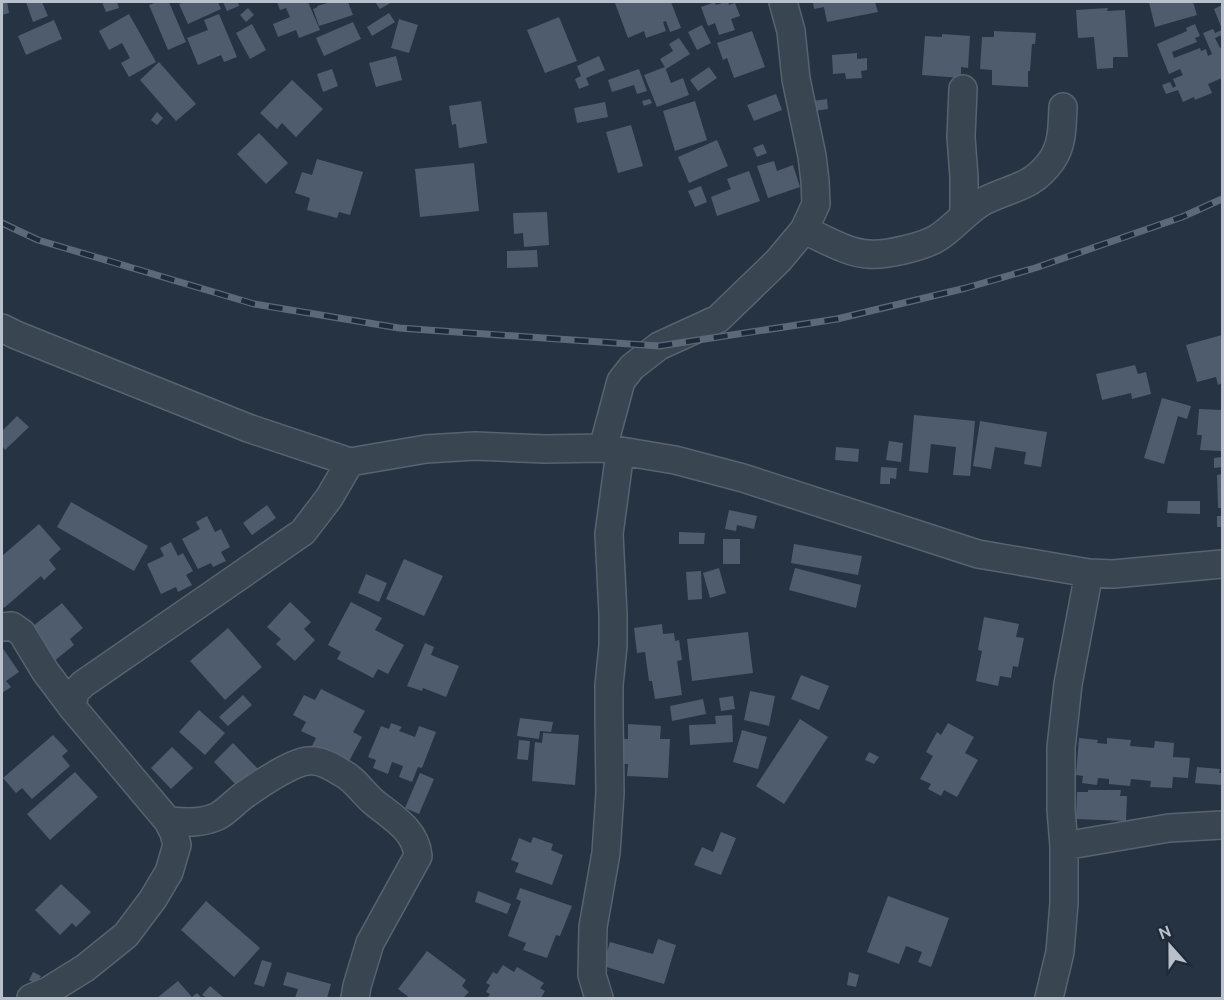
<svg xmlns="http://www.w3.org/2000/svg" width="1224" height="1000" font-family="Ubuntu,sans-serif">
  <rect width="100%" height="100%" fill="#263343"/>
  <path fill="#4f5c6e" d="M2,2H7L9,13L2,15Z
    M26,2H42L48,16L33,22Z
    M102,2H117L119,8L106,12Z
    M157,2H169L186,42L168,50L149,5Z
    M185,2H218L221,9L188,24L179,4Z
    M223,2H238L239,6L227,11Z
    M277,2H308L320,30L299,38L296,30L278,37L273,24L290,17L286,8L280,10Z
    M331,2H348L353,15L319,26L313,9L318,7L317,6Z
    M375,2H392L380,9Z
    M619,2H671L681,28L670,32L666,21L663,22L666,31L646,38L644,31L628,38L615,3Z
    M715,2L716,5L725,2H728L729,5L735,3L740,16L731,19L735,30L719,35L715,23L708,26L701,7Z
    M813,2H875L878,12L827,22L824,7L814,9Z
    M1149,2H1193L1197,15L1155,27Z
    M1222,5V29L1214,9Z
    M248,8L254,15L246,22L240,15Z
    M1108,8L1107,11L1125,10L1128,57H1113V68L1097,69L1094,37L1078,38L1076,10Z
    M389,13L395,22L372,36L367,27Z
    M129,14L156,62L129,77L121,63L130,58L122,43L109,50L99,31Z
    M219,14L237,57L224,62L221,55L198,65L187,38L208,30L204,20Z
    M559,17L577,61L545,73L527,30Z
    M399,19L418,25L409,53L391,48Z
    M54,20L62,39L26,55L18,36Z
    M353,22L361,39L324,56L316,38Z
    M252,24L266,50L250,59L236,33Z
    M1195,24L1200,36L1195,38L1197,42L1172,52L1174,58L1200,48L1201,51L1206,49L1208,56L1212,54L1203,33L1213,29L1215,33L1222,30V35L1215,38L1220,48L1222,47V78L1208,84L1212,93L1195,100L1194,97L1183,102L1178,90L1166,94L1162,85L1170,82L1173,88L1176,86L1173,79L1183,75L1180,69L1169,74L1157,44L1187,31L1186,28Z
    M702,25L711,43L697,50L688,32Z
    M752,31L765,67L734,78L727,58L723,60L717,43Z
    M994,31L1036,33L1035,44H1032L1030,71H1028V87L992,85V70L980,69L982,37H994Z
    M942,34L970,36L968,68L961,67V78L922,75L925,36L942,37Z
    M679,38L690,54L666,69L660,59L673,51L669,44Z
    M857,53V59L867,58V70L861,71L862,78L846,79L845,73L833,74L832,55Z
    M396,56L402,80L376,87L369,63Z
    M599,56L605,70L586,78L589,85L579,89L575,79L581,76L577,66Z
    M159,62L196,104L176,121L140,80Z
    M665,67L671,83L683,78L689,95L657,107L644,75Z
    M709,67L717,78L698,91L690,80Z
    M332,69L338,86L323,92L317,74Z
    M639,69L647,91L637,94L634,85L612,92L608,80Z
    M292,80L323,109L296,137L282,123L277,129L260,113Z
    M776,94L782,110L754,121L747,105Z
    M650,99L652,103L644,106L642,101Z
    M827,99L828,109L814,111L813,101Z
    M481,101L487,143L459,148L456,124L452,125L449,106Z
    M695,101L707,140L675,151L663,111Z
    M605,102L608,117L577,123L574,108Z
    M157,112L163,118L157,125L151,120Z
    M631,125L643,166L618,173L606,132Z
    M259,133L288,163L266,184L237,154Z
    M717,140L728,166L689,183L678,157Z
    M763,144L767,153L757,157L753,148Z
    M317,159L363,172L350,215L339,212L337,218L307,210L310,198L295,193L302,172L312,175Z
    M774,161L777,171L793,165L800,187L768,198L757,166Z
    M474,163L479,211L420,217L415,169Z
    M749,171L760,201L717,216L711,197L731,189L727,179Z
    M701,186L707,202L695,207L688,191Z
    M547,212L549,245L524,247L523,233L514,234L513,213Z
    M537,250L538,267L507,268V251Z
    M1222,335V383L1218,385L1216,377L1197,382L1186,345Z
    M1135,365L1138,374L1146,372L1151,394L1132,399L1131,393L1102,400L1096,374Z
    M1162,398L1191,406L1187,419L1178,416L1164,464L1144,458Z
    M1199,409L1222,410V451L1200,450L1202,435H1197Z
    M914,415L975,421L970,476L953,475L956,447L931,444L928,473L909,471Z
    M17,416L29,427L5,450L2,446V431Z
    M980,421L1047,432L1041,467L1024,464L1026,452L995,447L991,469L973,466Z
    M889,441L903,443L901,462L886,460Z
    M836,447L859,449L858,462L835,460Z
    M1222,457V467L1214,468V458Z
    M881,467L897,468L896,479L890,478V484H880Z
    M1222,474V508H1218L1217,475Z
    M1168,501H1200V514L1167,513Z
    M71,502L148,546L134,571L57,527Z
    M267,505L276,518L252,535L243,523Z
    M729,510L757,516L754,529L737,525L736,531L725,529Z
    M207,516L215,532L221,529L230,547L221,552L226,561L213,567L211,563L198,569L182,539L200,529L196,522Z
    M1217,516H1222V527H1217Z
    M39,524L61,549L49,560L56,569L44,580L41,576L4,608L2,605V556Z
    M679,532L705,533L704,544H679Z
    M723,539H740V564H723Z
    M171,542L178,556L183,553L193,571L186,575L192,585L178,592L176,587L161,594L147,564L164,556L160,548Z
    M794,544L862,556L858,575L791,563Z
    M404,559L443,576L424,616L386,599Z
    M719,568L726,593L710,598L703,573Z
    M795,568L861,585L856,608L789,590Z
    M701,571L702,599L688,600L686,572Z
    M366,574L387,583L379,602L358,593Z
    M290,602L311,622L304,629L315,640L295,661L276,644L281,639L267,627Z
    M351,602L382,618L375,630L404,645L388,674L378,669L373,678L337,659L341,652L328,645Z
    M62,603L83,628L70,639L74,645L53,662L28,630Z
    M984,617L1019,624L1016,637L1024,638L1018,667L1013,666L1011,678L1000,676L998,686L976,681L982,651L978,650Z
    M662,624L663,634L674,633L675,641L679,640L682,660L677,661L682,695L655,699L652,681H649L645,652L637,653L634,628Z
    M228,628L262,667L225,700L190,661Z
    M748,632L753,673L692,681L687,639Z
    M425,643L434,647L431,655L459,666L446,697L423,688L422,691L407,686Z
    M2,647L19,672L6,681L11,687L2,693Z
    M801,675L829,686L819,710L791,699Z
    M321,689L365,711L353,732L362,737L347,765L311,748L316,738L301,731L306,722L293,715L304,695L315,700Z
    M750,691L775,696L769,726L744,720Z
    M243,695L252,705L228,726L219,717Z
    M733,696L735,709L721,711L719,698Z
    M703,699L706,714L672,721L670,706Z
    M199,710L225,733L205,755L179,732Z
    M732,715L733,742L690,745L689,725L716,724L715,716Z
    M520,718L553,722L551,732L540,731L539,739L517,736Z
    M800,719L828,737L784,804L756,786Z
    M391,723L402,727L399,731L415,737L419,726L436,732L422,768L418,767L412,782L399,777L403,766L392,762L388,774L373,768L376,760L368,757L381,726L389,729Z
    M948,723L974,737L965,753L978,760L957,797L944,790L941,796L928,789L931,784L920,779L933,756L926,752L937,732L941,735Z
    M628,724L661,726L660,739H670L668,778L627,776L628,764H622L623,739H628Z
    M742,730L767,737L758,769L733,762Z
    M543,733L579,735L575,785L532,781L535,742L542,743Z
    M53,735L68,751L62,756L70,766L32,799L22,788L16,793L3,778Z
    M1079,738L1098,740L1097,743L1107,744V738L1131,740L1130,746L1154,748L1155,741L1174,743L1173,757L1190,758L1188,778L1173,777L1172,788L1150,787L1151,781L1131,779L1130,786L1109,784V779L1098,778L1097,785L1082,783L1083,776L1076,775Z
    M519,740L530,741L528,760L517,759Z
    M233,743L258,769L238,787L214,762Z
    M172,747L193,768L171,789L151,768Z
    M869,752L879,757L874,764L865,760Z
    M1197,767L1220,769L1219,773H1222V785L1195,783Z
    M75,772L98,797L50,840L27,814Z
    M420,773L434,779L419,814L405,808Z
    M1088,790H1121L1120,796H1127L1126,821L1076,819L1077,792H1088Z
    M721,832L736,838L721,875L694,865L702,847L713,852Z
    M533,837L553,844L551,850L563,855L552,885L515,872L519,863L511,860L519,838L531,843Z
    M61,884L91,912L76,927L72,923L60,935L35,910Z
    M520,888L572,906L560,936L556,935L547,958L523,950L526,943L508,936L521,901L516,899Z
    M478,891L511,904L507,914L475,902Z
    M888,896L949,918L931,967L918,962L922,952L906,946L899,964L867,952Z
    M206,901L260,948L234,977L181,930Z
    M658,939L676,945L664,984L603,966L610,942L653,954Z
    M427,951L466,980L462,986L469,992L463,998H410L398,989Z
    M262,960L272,963L264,987L254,984Z
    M503,965L514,972L517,967L544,983L540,988L545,991L541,998L488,997L490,994L486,992L490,985L486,983L493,972L497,974Z
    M33,972L41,976L36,984L29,980Z
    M287,972L331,984L327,998H295L298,989L283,985Z
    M849,972L859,975L856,987L847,985Z
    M178,981L192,997L197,993L202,998H157Z
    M210,986L224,998H207L202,995Z"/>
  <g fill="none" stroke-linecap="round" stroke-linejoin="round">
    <g stroke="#59636f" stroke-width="30">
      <path id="minor" d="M963,89L961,137L964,177V214
        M804,230C823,238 847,253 868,254C885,256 926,246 939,237C955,226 966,212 982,202C1010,187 1032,189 1052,160C1063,144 1062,126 1063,107
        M2,328L16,335L248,428L350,462L426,449L475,446L545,449L603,448L675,460L743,478L978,554L1089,573L1113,574L1222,564
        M603,448L621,381L632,367L659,346L718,319L778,261L804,230L816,204L815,181L812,156L796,79L791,31L783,2
        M2,627L12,626L22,633L45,671L72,707
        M168,821C185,822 201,824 218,816C227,811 235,802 243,796C257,786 292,762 308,761C319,759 333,767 342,773C355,779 364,795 376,804C394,818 416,831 418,856L370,943L357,986L355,998
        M1064,846L1169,828L1222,825
        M31,998L48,991L85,968L126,935L153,899L169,872L177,845L174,833L168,821L72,707L75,692L83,684L303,532L329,498L350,462
        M599,998L592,975L593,927L606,853L610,793L609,716V685L613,646V614L609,534L620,452
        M1049,998L1060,952L1064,903V846L1061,810V748L1068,684L1089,573"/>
    </g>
    <use href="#minor" stroke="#3a4552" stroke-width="27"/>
    <g stroke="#5c6979" stroke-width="7">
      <path id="rail" d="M2,223L38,240L254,304L399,328L659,346L837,319L966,288L1035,268L1182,217L1222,199"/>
    </g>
    <use href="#rail" stroke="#1f2a38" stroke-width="4.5" stroke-dasharray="14" stroke-linecap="butt"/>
  </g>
  <rect width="1224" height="1000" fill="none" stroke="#b8c0cc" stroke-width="6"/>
  <g transform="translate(1170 946) rotate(339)" stroke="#1f2a38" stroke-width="4.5" paint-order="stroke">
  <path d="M0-4.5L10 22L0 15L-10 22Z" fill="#b8c0cc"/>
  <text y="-9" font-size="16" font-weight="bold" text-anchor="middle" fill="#b8c0cc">N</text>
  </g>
</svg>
